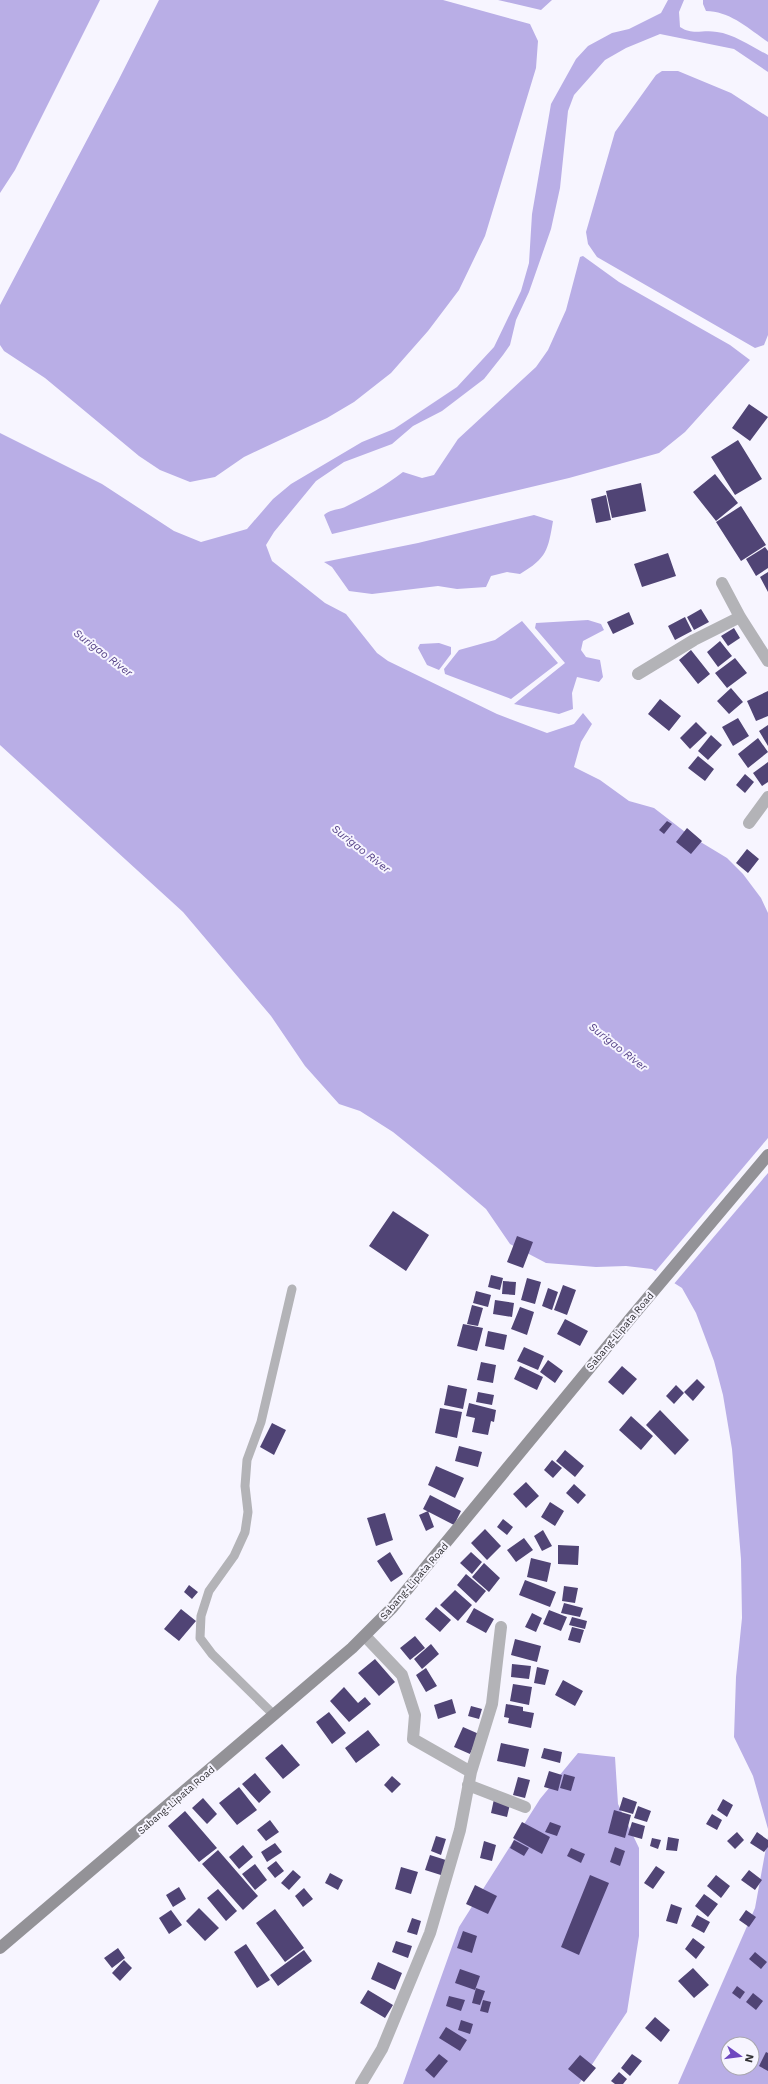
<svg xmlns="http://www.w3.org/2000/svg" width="768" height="2084" font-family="'Work Sans',sans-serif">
  <rect width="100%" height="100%" fill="#f7f5ff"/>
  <path fill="#b9aee6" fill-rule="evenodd" d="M0,0H100L15,170L0,193Z
    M159,0H443L530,24L538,41L536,68L485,236L459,290L428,331L391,373L354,402L327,418L244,457L215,477L190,482L160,470L139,456L45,378L4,351L0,345V305L118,81Z
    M498,0H552L541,10Z
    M668,0H684L679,12L680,27C694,36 702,29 717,32C734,34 752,47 768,55V72L734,49L660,34L626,48L605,60L574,95L568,111L560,188L551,229L529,292L516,320L510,345L503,355L484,379L442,411L413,426L392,444L344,462L316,481L274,532L266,545L272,561L325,603L346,614L377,653L388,661L497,714L547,733L574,724L583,713L592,724L581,742L574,767L600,780L629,801L654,808L689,835L727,858L743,874L761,898L768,913V1829L753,1776L734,1737L736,1677L742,1618L741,1559L732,1449L723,1395L714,1361L696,1313L682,1288L652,1269L626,1266L596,1267L546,1263L510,1244L486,1209L439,1169L393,1132L360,1111L339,1104L305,1066L271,1016L183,912L0,745V433L102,484L174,531L201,542L247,529L273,499L291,484L362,442L394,429L457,387L494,347L521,291L529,263L532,214L551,104L576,59L588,46L612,33L629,29L661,13Z
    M703,0H768V42C749,29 730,11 706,11L703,4Z
    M662,71H678L731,93L768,117V335L764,345L755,348L597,257L588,244L586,232L615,132L656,75Z
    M583,256L619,282L730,345L750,360L685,432L659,453L569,478L332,534L324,515C330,509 340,510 347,506C367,496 385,486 403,472L422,478L434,475L458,439L536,367L548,350L566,310L580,257Z
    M534,515L553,521C548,550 547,558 520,574L507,572L491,576L486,587L457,589L438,586L372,594L349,591L332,567L324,562L418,543Z
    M588,620L601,624L604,630L583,641L581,650L586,657L600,660L603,677L599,682L577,677L572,693L573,709L559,714L514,704L565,663L535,628L536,623Z
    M522,621L558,663L511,699L445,674L444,669L459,650L495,640Z
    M439,643L451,647V654L439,670L427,665L418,648L420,644Z
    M578,1753L615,1757L618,1804L639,1848V1936L627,2012L579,2084H403L459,1927L540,1799Z
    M768,1837V2084H678L755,1908ZM728,2044H752V2068H728Z"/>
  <path fill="#f7f5ff" d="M768,1138V1173L673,1285L654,1273Z"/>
  <path fill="#504475" d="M749,404L768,417L750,441L732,428Z
    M738,440L762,479L735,495L711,457Z
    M715,474L738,503L716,521L693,492Z
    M641,483L646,511L612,518L606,491Z
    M606,495L611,520L596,523L591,499Z
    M741,506L766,545L741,561L716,522Z
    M765,547L768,551V568L756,576L746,559Z
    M668,553L676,576L642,587L634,564Z
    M768,572V592L760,577Z
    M701,609L709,622L694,630L687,617Z
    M629,612L634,624L613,634L607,622Z
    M685,617L692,631L675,640L668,626Z
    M734,628L740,638L728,646L721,636Z
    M720,641L732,656L718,667L707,652Z
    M691,650L710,674L698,684L679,660Z
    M735,658L747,673L727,688L715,673Z
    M731,688L743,702L729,714L717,701Z
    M768,691V716L756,721L747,701Z
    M660,699L681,716L669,731L648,714Z
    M738,718L749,736L733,746L722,727Z
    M696,722L707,733L690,749L680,738Z
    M768,725V746L759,731Z
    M711,735L722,745L708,760L698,751Z
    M758,738L768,752L748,768L738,754Z
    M698,756L714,769L705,781L688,768Z
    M768,762V782L762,786L753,773Z
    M745,774L754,782L745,793L736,785Z
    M667,821L672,824L664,834L659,830Z
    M687,828L702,841L691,854L676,842Z
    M747,849L759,859L748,873L736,863Z
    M393,1211L429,1235L406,1271L369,1246Z
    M517,1236L533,1242L523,1268L507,1262Z
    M491,1275L503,1278L500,1290L488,1287Z
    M527,1278L541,1282L535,1304L521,1300Z
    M503,1281L516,1282L515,1295L502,1294Z
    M563,1285L576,1290L567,1315L554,1310Z
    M548,1288L558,1292L552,1310L542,1306Z
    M476,1291L491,1295L488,1307L473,1303Z
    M495,1300L514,1303L512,1317L493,1314Z
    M472,1305L483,1308L478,1326L467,1324Z
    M520,1307L534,1312L527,1335L511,1329Z
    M565,1319L588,1331L580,1346L557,1334Z
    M463,1324L483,1328L477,1351L457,1346Z
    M488,1331L507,1335L504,1350L485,1346Z
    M524,1347L544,1356L538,1370L517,1361Z
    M548,1360L563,1371L555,1383L540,1372Z
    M481,1362L496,1365L493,1383L477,1380Z
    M520,1366L543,1377L537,1390L514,1379Z
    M622,1366L637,1379L623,1395L608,1382Z
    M697,1379L705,1387L693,1401L684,1392Z
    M448,1385L467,1389L463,1409L444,1405Z
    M676,1385L684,1393L674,1404L666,1396Z
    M478,1392L494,1395L492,1405L476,1402Z
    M469,1403L496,1410L494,1422L491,1421L488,1435L472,1432L475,1418L466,1416Z
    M440,1408L462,1412L457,1438L435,1433Z
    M660,1410L689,1440L675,1455L646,1425Z
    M631,1416L653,1436L641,1450L619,1430Z
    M272,1423L286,1430L274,1455L260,1447Z
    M459,1446L482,1452L478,1467L455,1461Z
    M565,1450L584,1466L575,1477L556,1461Z
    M552,1460L562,1468L553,1478L544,1470Z
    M436,1466L464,1478L455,1498L428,1485Z
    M526,1482L539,1496L526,1508L513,1494Z
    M574,1484L586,1495L578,1504L566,1493Z
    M430,1495L461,1511L454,1525L423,1509Z
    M550,1502L564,1511L555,1526L541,1517Z
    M428,1511L434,1527L426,1531L419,1515Z
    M385,1513L393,1540L376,1546L367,1518Z
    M503,1519L513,1527L507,1535L497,1527Z
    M485,1529L501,1546L487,1560L471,1543Z
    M543,1530L552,1546L542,1551L534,1536Z
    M524,1538L533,1550L516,1562L507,1550Z
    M558,1545L579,1546L578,1565L558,1564Z
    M390,1552L403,1574L391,1582L377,1561Z
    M471,1552L482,1562L472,1574L460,1563Z
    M531,1558L551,1563L547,1582L527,1577Z
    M484,1563L500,1578L489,1592L472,1577Z
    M466,1574L486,1591L476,1603L457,1585Z
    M525,1580L556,1592L550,1607L519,1595Z
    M189,1585L198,1592L192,1599L184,1592Z
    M564,1586L578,1588L575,1603L562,1601Z
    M455,1590L472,1605L458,1621L440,1605Z
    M564,1603L583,1608L580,1617L561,1613Z
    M436,1607L451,1620L440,1632L425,1619Z
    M474,1608L494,1619L486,1633L466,1622Z
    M181,1609L196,1621L179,1641L164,1629Z
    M549,1610L567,1617L561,1631L543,1624Z
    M532,1613L542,1618L536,1632L525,1627Z
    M572,1617L587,1621L585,1629L569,1625Z
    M572,1627L584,1630L580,1643L568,1640Z
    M415,1636L425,1648L410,1660L400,1648Z
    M515,1639L541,1646L537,1662L511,1655Z
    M431,1644L439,1654L422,1669L414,1659Z
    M375,1659L395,1682L379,1696L358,1673Z
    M512,1664L531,1666L529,1679L511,1677Z
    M537,1667L549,1670L545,1685L534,1683Z
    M426,1668L437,1686L426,1692L416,1675Z
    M563,1680L583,1691L575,1706L555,1695Z
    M513,1684L532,1687L529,1705L510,1701Z
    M344,1687L358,1703L365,1697L371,1704L349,1722L330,1701Z
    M452,1699L456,1713L438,1719L434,1705Z
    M506,1704L523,1707V1711L534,1713L531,1728L508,1723L509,1718L504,1717Z
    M471,1706L482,1709L479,1719L468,1716Z
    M329,1712L346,1733L332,1744L316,1722Z
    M463,1727L479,1734L470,1754L454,1747Z
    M368,1730L380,1745L356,1763L345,1748Z
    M501,1743L529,1749L525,1767L497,1761Z
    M282,1744L300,1765L283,1779L265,1758Z
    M544,1748L562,1752L560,1763L541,1758Z
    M549,1771L562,1775L558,1791L544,1787Z
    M255,1773L271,1792L259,1803L242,1784Z
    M564,1774L575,1777L571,1791L560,1788Z
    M392,1776L401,1784L392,1793L384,1785Z
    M518,1777L530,1780L525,1798L513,1795Z
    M239,1787L257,1810L237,1825L219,1803Z
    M623,1797L637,1802L633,1814L619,1810Z
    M203,1798L217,1814L207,1824L192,1808Z
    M494,1799L510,1804L507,1817L491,1813Z
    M723,1799L733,1805L727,1817L717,1810Z
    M638,1806L651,1811L647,1822L634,1818Z
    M614,1810L631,1815L625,1838L608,1833Z
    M185,1811L217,1848L199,1862L168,1826Z
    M712,1814L722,1820L717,1830L706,1824Z
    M270,1820L279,1832L266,1841L257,1830Z
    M522,1822L550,1837L542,1854L513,1838Z
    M550,1822L561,1826L557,1836L545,1832Z
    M632,1822L645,1826L642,1839L628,1835Z
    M737,1832L744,1840L735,1849L727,1841Z
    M757,1832L768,1840V1847L764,1852L750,1843Z
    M436,1836L446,1839L441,1855L431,1851Z
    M668,1837L679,1839L677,1851L666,1850Z
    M652,1838L661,1840L658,1849L650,1846Z
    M514,1840L529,1848L524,1856L510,1848Z
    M484,1841L496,1845L492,1861L480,1858Z
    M275,1843L282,1852L267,1862L261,1852Z
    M243,1845L253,1857L239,1869L229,1857Z
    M615,1847L625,1851L620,1866L610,1862Z
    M571,1848L585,1854L581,1863L567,1856Z
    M218,1850L258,1896L243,1910L202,1864Z
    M430,1855L449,1861L444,1876L425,1870Z
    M276,1861L284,1871L275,1878L267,1868Z
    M255,1864L267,1880L255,1890L242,1874Z
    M656,1866L665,1872L653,1889L644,1883Z
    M401,1867L418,1872L411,1894L395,1889Z
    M293,1870L301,1877L289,1890L281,1883Z
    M749,1870L762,1880L755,1890L741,1880Z
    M330,1873L343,1880L338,1890L325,1883Z
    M590,1875L609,1883L579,1955L561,1947Z
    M716,1875L730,1886L721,1898L707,1886Z
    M475,1885L497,1896L488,1914L466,1904Z
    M179,1887L186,1899L173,1907L166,1895Z
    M304,1888L313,1899L303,1907L295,1896Z
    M218,1889L237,1911L226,1921L207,1898Z
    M704,1894L718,1904L708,1917L695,1906Z
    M671,1904L682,1908L677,1924L666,1921Z
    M199,1908L219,1928L205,1941L186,1921Z
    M275,1909L304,1948L285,1962L256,1923Z
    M171,1910L182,1925L169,1934L159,1918Z
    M746,1910L756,1917L749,1927L739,1920Z
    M697,1915L710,1922L704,1933L691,1926Z
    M412,1918L421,1921L417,1935L407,1932Z
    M463,1931L477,1936L472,1953L457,1948Z
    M693,1938L705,1947L696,1959L685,1949Z
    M396,1941L412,1946L408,1958L392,1952Z
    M246,1944L270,1980L257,1988L234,1952Z
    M118,1948L125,1958L112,1968L104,1958Z
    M304,1950L312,1961L278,1986L270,1975Z
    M755,1952L767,1962L761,1969L749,1959Z
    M124,1960L132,1968L120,1981L112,1973Z
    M378,1962L402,1973L395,1990L371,1979Z
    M693,1968L709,1985L694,1998L678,1981Z
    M460,1969L480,1976L475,1990L455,1983Z
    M737,1986L745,1992L740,1999L732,1993Z
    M476,1988L485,1991L480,2005L472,2003Z
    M368,1990L393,2005L385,2018L360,2003Z
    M753,1993L763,2001L756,2010L746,2002Z
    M449,1996L465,2000L461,2011L446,2006Z
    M483,2000L491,2002L488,2013L480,2011Z
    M655,2017L670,2030L661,2042L645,2028Z
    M461,2020L473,2024L470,2034L458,2030Z
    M446,2027L467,2040L460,2051L439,2038Z
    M766,2052L768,2053V2071L759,2066Z
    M439,2054L448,2061L434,2078L425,2070Z
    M632,2054L642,2061L630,2076L621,2068Z
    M580,2055L596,2068L584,2082L568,2069Z
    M619,2072L627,2079L623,2084H615L611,2081Z"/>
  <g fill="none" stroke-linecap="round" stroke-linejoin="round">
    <path stroke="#b3b3b7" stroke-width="9" d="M274,1715L212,1654L200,1638L201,1616L209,1591L234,1556L245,1532L248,1512L245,1486L247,1460L261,1422L292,1289"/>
    <path stroke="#b3b3b7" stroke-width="12" d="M722,583L740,617L768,661
      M638,674L694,640L740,617
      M749,823L768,797
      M365,1636L402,1675L415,1715L413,1739L471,1772
      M468,1785L525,1807
      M361,2084L382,2049L430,1933L460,1830L471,1772L492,1704L501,1627"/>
    <path stroke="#939297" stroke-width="12" d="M0,1948L352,1648L392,1608L630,1319L768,1155"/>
  </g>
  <g text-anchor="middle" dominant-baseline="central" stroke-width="4" stroke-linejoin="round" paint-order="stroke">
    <g font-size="10" fill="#333236" stroke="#f7f5ff">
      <text transform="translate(620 1331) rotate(-50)">Sabang-Lipata Road</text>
      <text transform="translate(414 1581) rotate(-49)">Sabang-Lipata Road</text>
      <text transform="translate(176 1800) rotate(-41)">Sabang-Lipata Road</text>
    </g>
    <g font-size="11" font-style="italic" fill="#554287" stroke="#f7f5ff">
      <text transform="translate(103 653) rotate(37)">Surigao River</text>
      <text transform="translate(361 849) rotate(38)">Surigao River</text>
      <text transform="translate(618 1047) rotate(38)">Surigao River</text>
    </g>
  </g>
  <g transform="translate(740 2056) rotate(104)"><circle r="19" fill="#f7f5ff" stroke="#a9a7af"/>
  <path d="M0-3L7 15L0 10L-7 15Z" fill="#6e47bf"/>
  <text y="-6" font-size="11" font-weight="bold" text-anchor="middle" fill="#333236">N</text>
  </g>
</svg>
